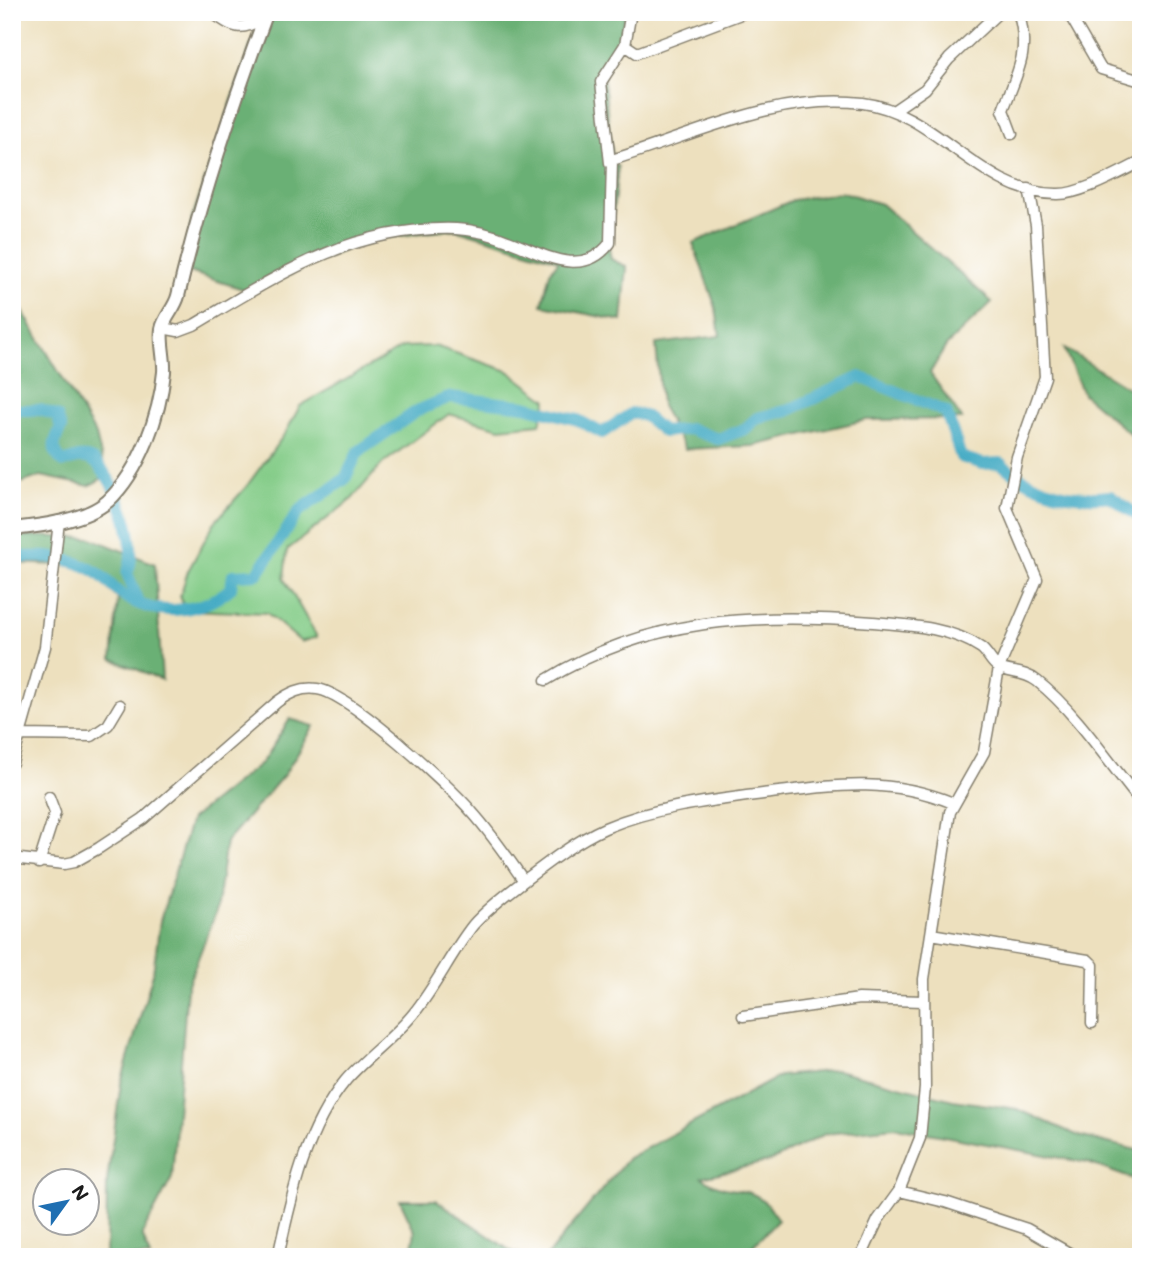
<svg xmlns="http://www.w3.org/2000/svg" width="1153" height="1269" font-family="Mali,sans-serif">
  <rect width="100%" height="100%" fill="#fff"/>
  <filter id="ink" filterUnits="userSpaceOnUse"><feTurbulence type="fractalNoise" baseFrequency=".0143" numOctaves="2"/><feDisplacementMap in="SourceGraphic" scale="14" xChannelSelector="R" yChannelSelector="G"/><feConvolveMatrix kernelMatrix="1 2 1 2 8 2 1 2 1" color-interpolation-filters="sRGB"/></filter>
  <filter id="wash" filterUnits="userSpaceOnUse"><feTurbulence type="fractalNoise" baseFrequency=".00686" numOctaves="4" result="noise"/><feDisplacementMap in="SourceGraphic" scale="28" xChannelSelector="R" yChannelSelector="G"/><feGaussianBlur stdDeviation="1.57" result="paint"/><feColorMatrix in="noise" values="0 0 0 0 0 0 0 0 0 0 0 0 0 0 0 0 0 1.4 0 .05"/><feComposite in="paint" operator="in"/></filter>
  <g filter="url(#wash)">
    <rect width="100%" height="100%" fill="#ede0be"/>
    <path fill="#84cc88" stroke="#507452" stroke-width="2" d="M435,346L508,371L547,400L540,424L500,428L449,414L382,464L352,499L287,550L284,579L317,637L301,642L267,613L185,610L180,596L188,571L214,523L246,487L286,432L300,406L403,347Z"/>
    <path fill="#6bb074" stroke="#446648" stroke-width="2" d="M262,12H626L620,38L603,74L613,163L618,167L609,249L611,259L627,267L622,321L542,305L550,272L559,260L455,229L366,240L252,292L183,270L192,218Z
      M843,192L881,204L992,302L946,346L930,373L962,419L866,420L753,446L685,449L661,406L656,344L720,336L716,308L693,243L793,200Z
      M12,293L96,435L106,476L89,486L41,476L12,486Z
      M1064,348L1141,396V443L1083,394Z
      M30,536L91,538L155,564L162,680L112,659L118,599L87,566L12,563V537Z
      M290,719L314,726L284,775L226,842L216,912L187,987L172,1178L142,1234L150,1257H106L107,1181L121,1083L153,973L160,921L191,819L262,762Z
      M837,1070L953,1100L1017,1109L1079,1136L1141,1151V1182L1088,1163L896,1127L825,1134L771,1161L702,1177C734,1201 753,1176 778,1220L742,1257H546L628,1158L780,1076Z
      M400,1200H436L511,1251L528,1257H410L415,1232Z"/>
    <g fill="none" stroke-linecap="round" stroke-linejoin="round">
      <path stroke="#45abc4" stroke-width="12" d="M12,410H41L57,416L61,428C53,443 51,450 63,462C73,459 86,454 95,462C117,481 141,546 127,573L138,601
        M12,558C41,555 70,556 96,572C105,578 112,587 121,594C154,618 201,614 231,588L233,575L257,574L299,511L345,479L358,452L417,411L450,397L525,406L578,420L602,433L632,413L645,416L664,432L690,429L718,439L745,429L757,418L789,410L860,377L946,412L961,457L983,464L1000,463C1032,489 1069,501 1110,496L1141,518"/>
    </g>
  </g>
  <g filter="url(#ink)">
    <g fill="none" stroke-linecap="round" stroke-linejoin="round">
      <g stroke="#847e6d" stroke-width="13">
        <path id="minor" d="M211,12C234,28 241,33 265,17
          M1068,12L1101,69L1141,81
          M625,45L637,53L746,12
          M893,111L925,89L949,59L999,12
          M1012,134L1003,110C1017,73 1031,52 1018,12
          M610,163L601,82L625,45L631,12
          M162,328L178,331L194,325C280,274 352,226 456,229C474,230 491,234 508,241C541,253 582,280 610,243L612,160C694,135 776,93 863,103C937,112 980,194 1057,194C1080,195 1120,172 1141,162
          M546,680C648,617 757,613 873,622C908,625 951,627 981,648C988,653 991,663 998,667C1010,674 1023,670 1037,681C1076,712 1109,763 1141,802
          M20,735L92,736L108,725L120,705
          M12,763L45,647L59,521
          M12,858L64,864L74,862L99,848L143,819L277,702C289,693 301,687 317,689C349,693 449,785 472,812C491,833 508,858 524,881
          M39,863L55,813L49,797
          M931,934L1088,960L1093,965L1092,1023
          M743,1016L859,999L923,1001
          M899,1191L945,1202L1027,1229L1076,1257
          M278,1257C291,1197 306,1128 346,1080C367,1056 394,1038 414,1013C436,986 451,953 473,925C488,908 507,894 525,880C550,861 576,841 605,828C657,806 715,800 771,793C836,785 889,777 953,803
          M861,1257L878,1220L899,1191L920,1138L925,1088L924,979L950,812L984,752L999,668L1037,579L1007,508L1017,457L1045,377L1036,225L1029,189"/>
      </g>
      <g stroke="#847e6d" stroke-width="16">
        <path id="major" d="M12,529C41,526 85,521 108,501C140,471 160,415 164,372C165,358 160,343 162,329C164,318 175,308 178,296C201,199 232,105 267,12"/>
      </g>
      <use href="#minor" stroke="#fff" stroke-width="10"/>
      <use href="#major" stroke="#fff" stroke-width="12"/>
    </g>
  </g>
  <rect width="1153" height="1269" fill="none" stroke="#fff" stroke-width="42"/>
  <g transform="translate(66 1202) rotate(57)"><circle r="33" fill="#ffffff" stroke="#a4a4a4" stroke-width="2"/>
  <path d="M0-5L12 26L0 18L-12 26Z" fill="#1f6fb2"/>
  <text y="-10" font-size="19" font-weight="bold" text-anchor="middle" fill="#1c1c1c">N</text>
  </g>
</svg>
